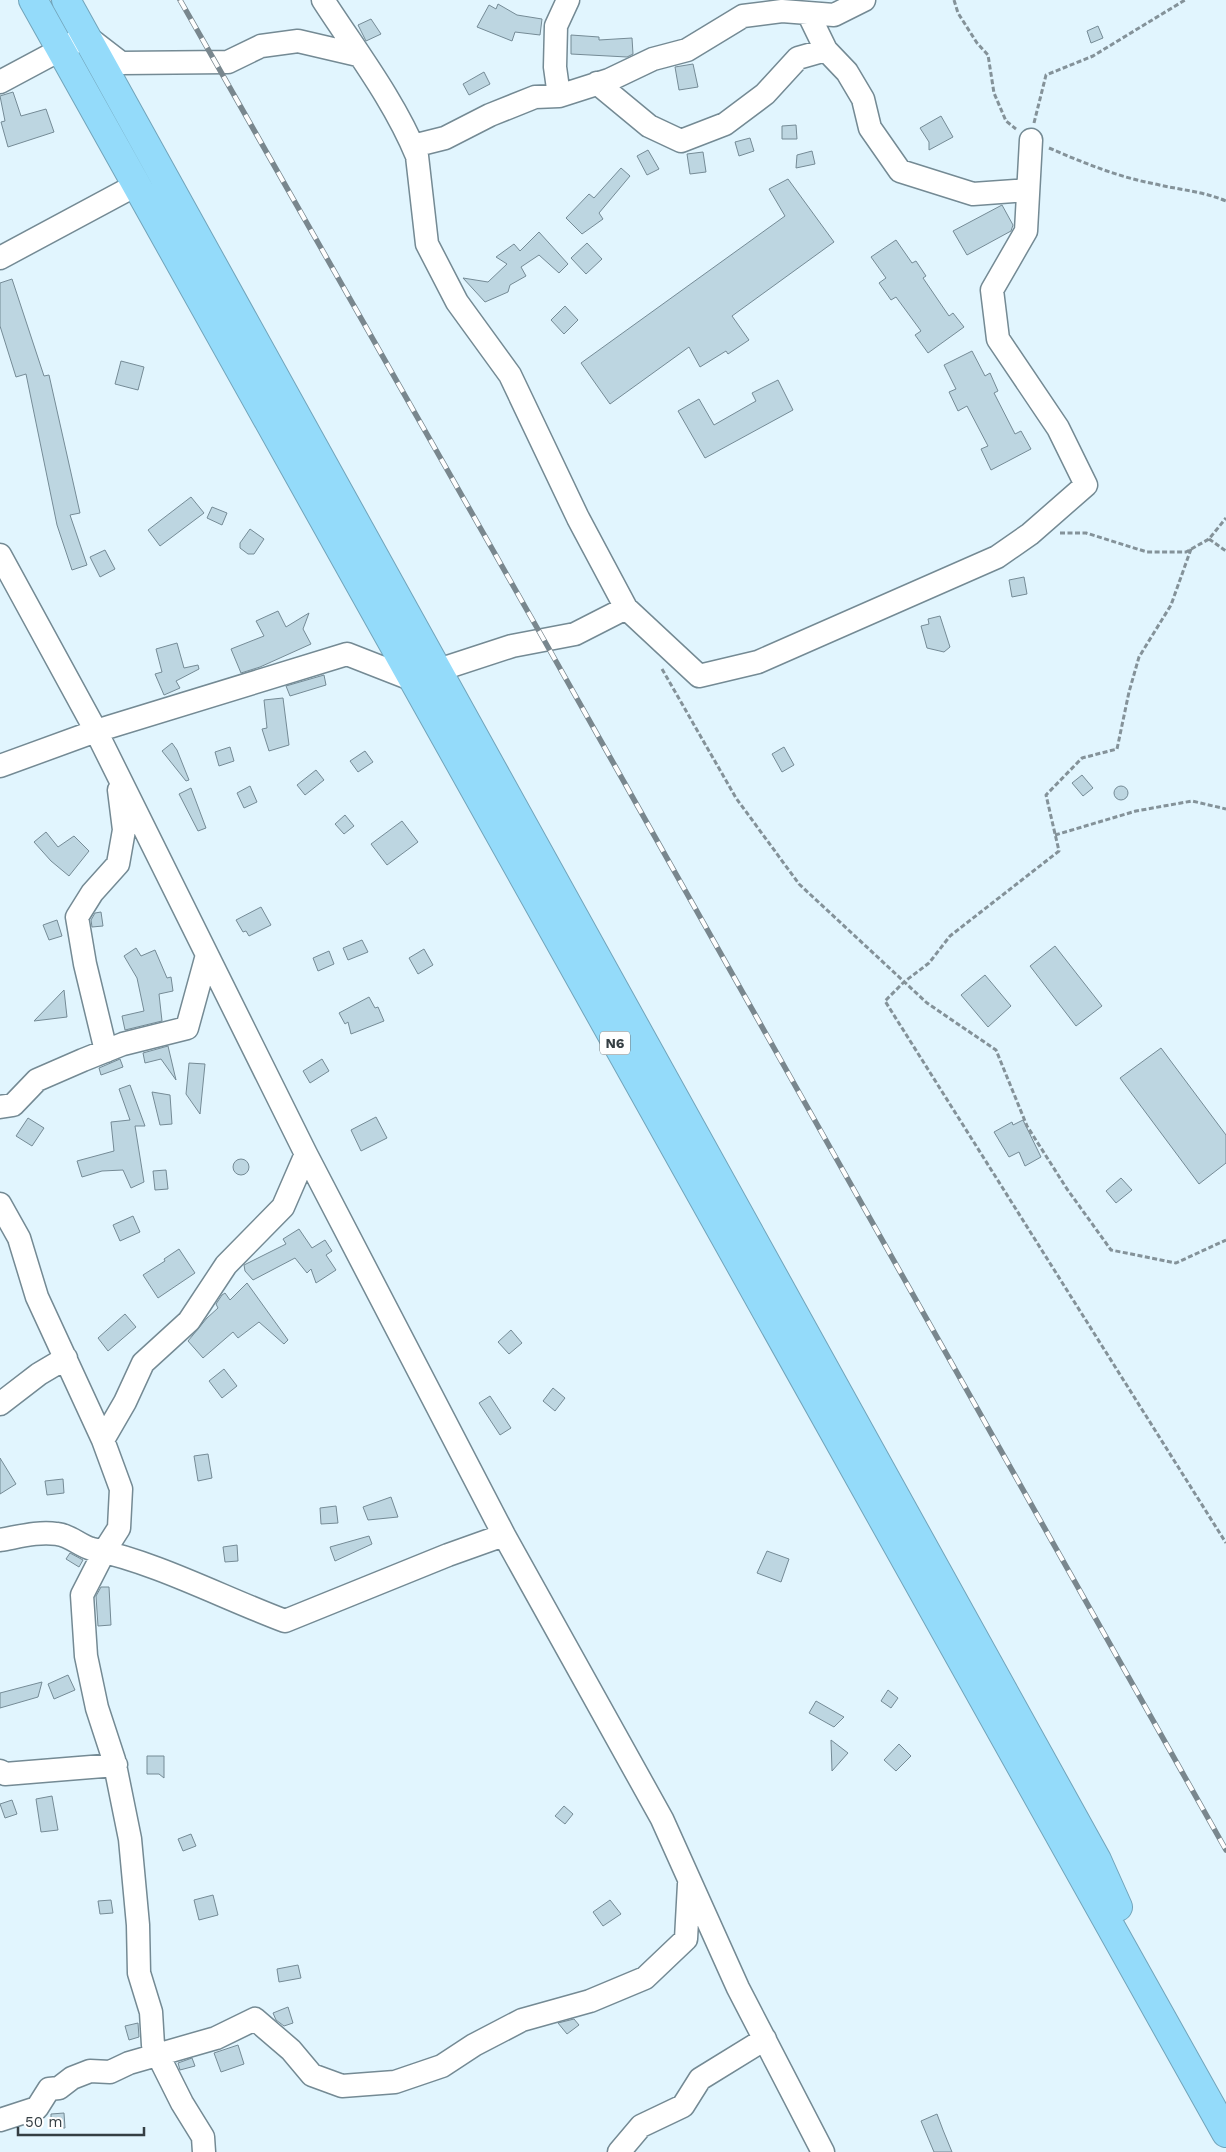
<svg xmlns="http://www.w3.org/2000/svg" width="1226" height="2152" font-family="'Work Sans',sans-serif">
  <rect width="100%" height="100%" fill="#e1f5fe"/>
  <path fill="#bdd6e1" stroke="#758b96" d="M498,4L517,15L542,19L540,35L515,32L512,41L477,27L489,5L496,9Z
    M371,19L381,34L366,41L358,25Z
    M1098,26L1103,38L1091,43L1087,31Z
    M571,35L599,37V40L632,38L633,54L627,57L571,54Z
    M693,64L698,87L679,90L675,67Z
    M484,72L490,84L469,95L463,84Z
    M13,92L21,116L46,109L54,132L8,147L1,122L5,121L0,96Z
    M941,116L953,137L929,150V142L920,128Z
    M796,125L797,139H782V126Z
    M750,138L754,151L739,156L735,142Z
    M648,150L659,169L647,175L637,156Z
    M812,151L815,164L796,168L797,155Z
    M703,152L706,172L690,174L687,154Z
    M621,168L630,176L599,213L603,219L582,234L566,218L589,194L594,198Z
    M788,179L834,242L732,316L749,340L728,354L726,351L700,367L689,347L610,404L581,363L785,216L769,189Z
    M1002,205L1013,225L1011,231L967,255L953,231Z
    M539,232L568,264L559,273L539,255L521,267L526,276L510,285L508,292L485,302L463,278L488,282L507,264L496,257L514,244L520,251Z
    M896,240L912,263L916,261L926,276L923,278L949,316L953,313L964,327L928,353L915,335L921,331L896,297L891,300L879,283L886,278L871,257Z
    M587,243L602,259L586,274L571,258Z
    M12,279L44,376L49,375L80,513L70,515L87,565L72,570L57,525L26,374L16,377L0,326V283Z
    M565,306L578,320L564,334L551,320Z
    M972,351L985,376L990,373L998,391L994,393L1015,434L1021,431L1031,449L991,470L981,449L988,446L967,406L958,411L949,392L956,389L944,365Z
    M121,361L144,367L138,390L115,384Z
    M778,380L793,410L705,458L678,411L699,399L714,425L756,401L752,393Z
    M191,497L204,513L160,546L148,530Z
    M212,507L227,513L222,525L207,518Z
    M250,529L264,539L254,554H248L240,548V543Z
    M105,550L115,569L100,577L90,557Z
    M1024,577L1027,594L1012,597L1009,580Z
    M278,611L286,627L309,613L303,629L311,644L260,667L241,673L231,649L264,636L256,621Z
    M940,616L950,647L944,652L927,648L921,626L929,624L928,619Z
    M177,643L184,668L198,665L199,669L176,681L180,688L164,695L155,674L162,672L156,649Z
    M324,675L326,685L290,696L286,686Z
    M283,698L289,745L269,751L262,729L267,728L264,700Z
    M172,743L177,750L189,780L186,781L162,751Z
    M230,747L234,761L219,766L215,752Z
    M784,747L794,765L782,772L772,754Z
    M365,751L373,762L358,772L350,761Z
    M316,770L324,780L305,795L297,785Z
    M1082,775L1093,788L1083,796L1072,783Z
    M1114 793a7 7 0 1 1 14 0a7 7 0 1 1-14 0Z
    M250,786L257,802L244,808L237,793Z
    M191,788L206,828L198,831L179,794Z
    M345,815L354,826L344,834L335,824Z
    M402,821L418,842L387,865L371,844Z
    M46,832L58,847L74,836L89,851L69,876L51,861L34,842Z
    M261,907L271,925L249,936L246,931L243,932L236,920Z
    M101,912L103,926L92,927L91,920L95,913Z
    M57,920L62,936L49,940L43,925Z
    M362,940L368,952L348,960L343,948Z
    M1055,946L1102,1006L1076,1026L1030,966Z
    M136,948L141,956L155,950L167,978L171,977L173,991L159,994L162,1021L125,1030L122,1016L144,1011L137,978L124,956Z
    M424,949L433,965L418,974L409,958Z
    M329,951L334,964L318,971L313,958Z
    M985,975L1011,1006L988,1027L961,995Z
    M64,990L67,1017L34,1021Z
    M369,997L375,1008L378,1007L384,1021L351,1034L348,1022L345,1024L339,1013Z
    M168,1046L176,1080L161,1059L145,1063L143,1053Z
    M1161,1048L1226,1135V1163L1199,1184L1120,1078Z
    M120,1059L123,1067L101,1075L99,1068Z
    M322,1059L329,1071L310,1083L303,1071Z
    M189,1063L205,1064L200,1114L186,1094Z
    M130,1085L145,1126H135L144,1182L131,1188L123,1170L102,1171L82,1177L77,1161L114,1151L111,1122L130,1120L119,1089Z
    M152,1092L170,1095L172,1124L160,1125Z
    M376,1117L387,1138L361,1151L351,1130Z
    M28,1118L44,1128L32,1146L16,1136Z
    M1023,1120L1041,1157L1025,1166L1019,1152L1009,1157L994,1132L1012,1122L1013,1125Z
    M233 1167a8 8 0 1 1 16 0a8 8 0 1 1-16 0Z
    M166,1170L168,1189L155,1190L153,1171Z
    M1121,1178L1132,1190L1116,1203L1106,1191Z
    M133,1216L140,1232L120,1241L113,1225Z
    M299,1229L312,1248L325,1240L332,1251L326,1255L336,1270L316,1283L311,1269L307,1273L295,1258L253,1280L245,1271L244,1265L286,1244L283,1239Z
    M179,1249L195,1273L158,1298L143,1275L165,1261L164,1259Z
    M247,1283L288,1340L284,1344L259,1322L238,1338L233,1332L203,1358L188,1341L207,1318L218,1308L216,1304L222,1295L225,1293L230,1300Z
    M125,1314L136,1327L108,1351L98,1338Z
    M511,1330L522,1343L509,1354L498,1342Z
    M224,1369L237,1386L222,1398L209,1381Z
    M553,1388L565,1398L555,1411L543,1401Z
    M490,1396L511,1428L500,1435L479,1403Z
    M208,1454L212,1478L198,1481L194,1456Z
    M0,1458L16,1484L0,1494Z
    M63,1479L64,1493L47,1495L45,1481Z
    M391,1497L398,1517L368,1520L363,1507Z
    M336,1506L338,1523L321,1524L320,1508Z
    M369,1536L372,1544L335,1561L330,1547Z
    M237,1545L238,1561L225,1562L223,1547Z
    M767,1551L789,1559L781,1582L757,1573Z
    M70,1553L83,1560L79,1567L66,1559Z
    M101,1587H109L111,1625L98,1626L96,1596Z
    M68,1675L75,1690L54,1699L48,1684Z
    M42,1682L38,1697L0,1708V1693Z
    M888,1690L898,1698L891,1708L881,1701Z
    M816,1701L844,1717L834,1727L809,1713Z
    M831,1740L848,1753L832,1771Z
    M899,1744L911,1756L896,1771L884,1760Z
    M147,1756H164V1778L159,1774H147Z
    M52,1796L58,1830L41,1832L36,1799Z
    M12,1800L17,1814L5,1818L0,1804Z
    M564,1806L573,1814L565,1824L555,1816Z
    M191,1834L196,1846L183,1851L178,1839Z
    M213,1895L218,1915L199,1920L194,1900Z
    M111,1900L113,1913L100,1914L98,1901Z
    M610,1900L621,1914L603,1926L593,1912Z
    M298,1965L301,1978L279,1982L277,1969Z
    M288,2007L293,2023L284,2026L276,2020L273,2013Z
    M574,2019L579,2025L567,2034L558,2023Z
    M138,2023L139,2037L129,2040L125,2026Z
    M238,2045L244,2064L221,2072L214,2053Z
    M192,2058L195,2066L180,2070L178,2063Z
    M64,2113L65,2128H51V2114Z
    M937,2114L943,2130L952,2152H934L921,2121Z"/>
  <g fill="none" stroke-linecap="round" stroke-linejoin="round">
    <g stroke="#748a94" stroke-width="25">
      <path id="minor" d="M323,0C356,51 394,100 417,156L427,244L457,302L510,375L578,518L626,608L699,676L758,662L997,557L1030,534L1086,485L1058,428L998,339L992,290L1026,231L1031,140
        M808,13L826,50
        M0,82L86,36L121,63L228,62L261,46L298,41L358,55
        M597,83L649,126L681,141L725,124L765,94L798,58L826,50L847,72L863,99L870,128L900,171L973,194L1028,190
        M559,96L609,80L653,59L687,50L743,16L782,11L834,15L864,0
        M413,146L445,138L490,115L535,97L559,96L555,67L556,26L568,0
        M0,258L136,185
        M0,555L96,731L306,1154L504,1535L662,1819L738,1988L823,2152
        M0,766L96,731L347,654L411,679L512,646L575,634L626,608
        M106,1051L85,964L77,917L92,893L118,864L124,830L119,790
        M0,1107L13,1105L37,1080L83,1060L123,1044L187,1028L207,955
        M0,1204L19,1238L37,1297L103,1440
        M0,1404L39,1374L66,1358
        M0,1540C18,1537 38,1531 57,1534C70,1535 80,1546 92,1549C158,1563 221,1597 285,1621L448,1555L504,1535
        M0,1771L5,1774L116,1765
        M0,2120L37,2108L49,2089L59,2088L72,2078L90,2071L110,2072L129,2063L216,2038L255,2019L291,2050L312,2075L342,2086L395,2082L442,2066L474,2045L522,2020L590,2001L645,1978L686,1939L689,1884
        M204,2152L203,2137L182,2103L153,2045L151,2012L139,1973L138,1925L130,1839L114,1760L97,1708L86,1656L82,1595L105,1550L119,1528L121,1489L103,1440L125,1402L143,1363L189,1321L226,1265L283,1207L306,1154
        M619,2152L641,2126L683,2106L700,2079L765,2039"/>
    </g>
    <g stroke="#72a4ba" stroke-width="30">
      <path id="highway" d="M33,0L1226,2133
        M66,0L1097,1860L1118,1907"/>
    </g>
    <path stroke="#849299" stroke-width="3" stroke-dasharray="5 2.5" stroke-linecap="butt" d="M954,0L958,13L977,43L988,55L994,93L1006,121L1016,129
      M1034,123L1046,75L1093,56L1185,0
      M1049,148C1084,163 1118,177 1155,184C1180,190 1202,191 1226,201
      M1060,533H1086L1147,552H1186L1209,539L1226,518
      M1209,539L1226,551
      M1191,549L1171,605L1139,657L1129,692L1117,749L1082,758L1046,795L1059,851L950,936L929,963L904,982L885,1001L1226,1543
      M662,669L736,798L799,884L927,1003L996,1050L1027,1126L1067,1189L1111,1250L1176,1263L1226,1240
      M1055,835L1136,811L1192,801L1226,809"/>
    <use href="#minor" stroke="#fff" stroke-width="22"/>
    <use href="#highway" stroke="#94dbfa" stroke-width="28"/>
    <g stroke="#79878e" stroke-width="5.5">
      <path id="rail" d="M180,0L544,640L1226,1850"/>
    </g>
    <use href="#rail" stroke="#fefefe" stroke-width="4" stroke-dasharray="11" stroke-linecap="butt"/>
  </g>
  <g text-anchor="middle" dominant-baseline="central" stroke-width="4" stroke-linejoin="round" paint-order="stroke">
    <rect fill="#fefefe" stroke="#71787b" stroke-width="1" x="600" y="1031.5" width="30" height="23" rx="4"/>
    <g font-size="14" font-weight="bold" fill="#343e43">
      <text x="615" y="1043">N6</text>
    </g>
  </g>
  <path d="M18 2127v8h126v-8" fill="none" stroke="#343e43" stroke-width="2.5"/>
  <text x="25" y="2127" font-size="15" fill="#343e43" stroke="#fefefe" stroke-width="4" paint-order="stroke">50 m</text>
</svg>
